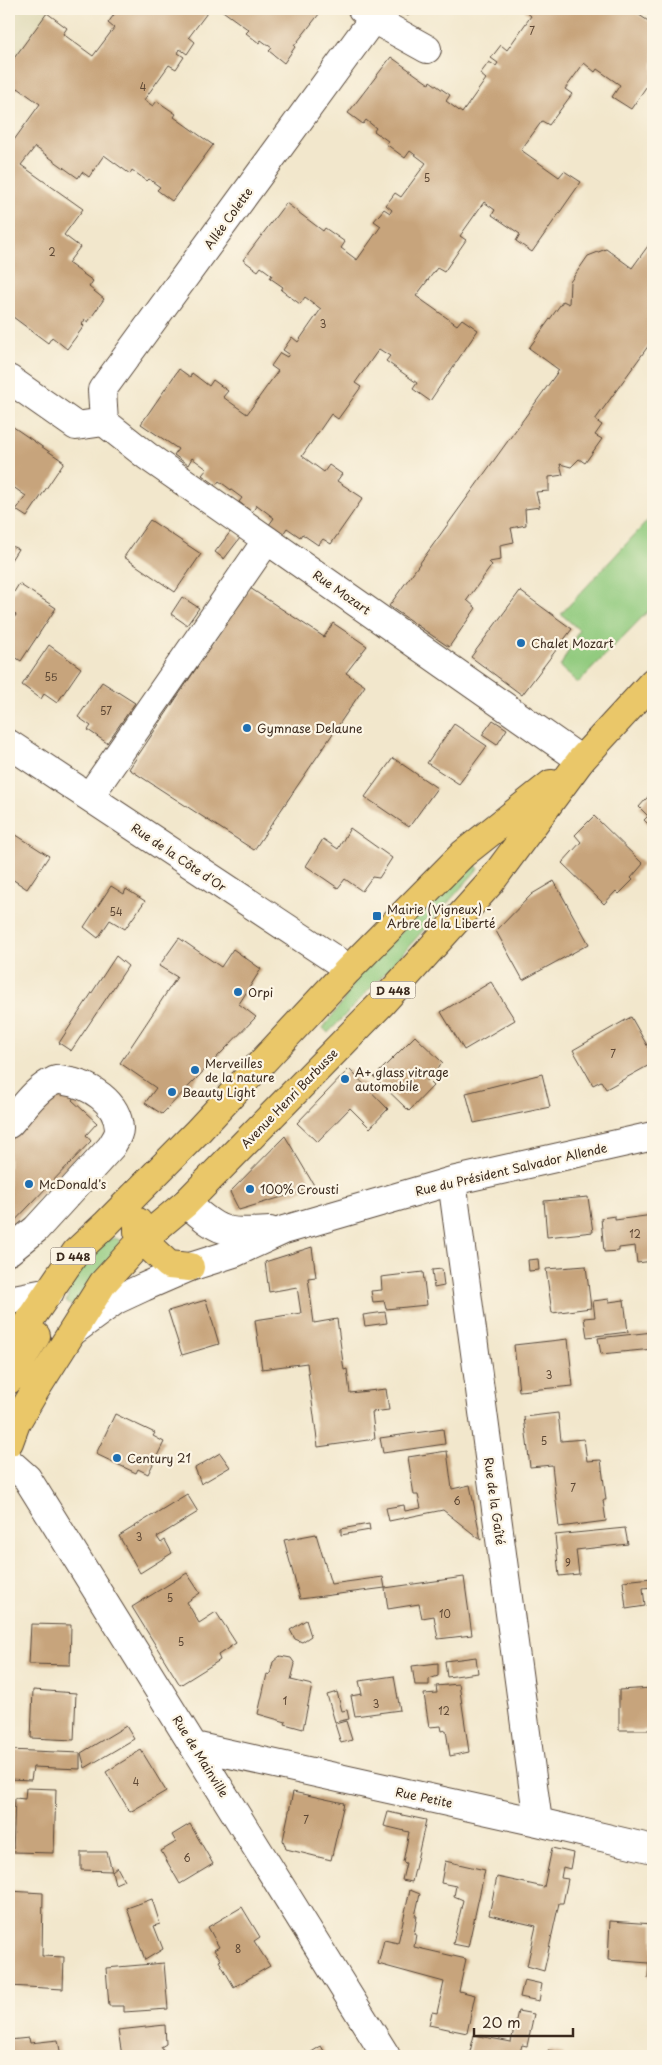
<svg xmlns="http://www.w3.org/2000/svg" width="662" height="2065" font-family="'Playpen Sans',sans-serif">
  <rect width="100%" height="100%" fill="#fcf5e5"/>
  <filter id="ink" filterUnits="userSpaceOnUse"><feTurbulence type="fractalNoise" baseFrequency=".02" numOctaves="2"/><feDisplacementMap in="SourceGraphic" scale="10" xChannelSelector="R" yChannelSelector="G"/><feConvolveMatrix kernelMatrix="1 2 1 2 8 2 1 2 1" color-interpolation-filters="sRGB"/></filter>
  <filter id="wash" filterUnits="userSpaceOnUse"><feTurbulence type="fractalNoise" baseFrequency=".0096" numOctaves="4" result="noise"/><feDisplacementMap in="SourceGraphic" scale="20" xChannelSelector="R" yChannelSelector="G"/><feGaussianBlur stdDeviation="1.12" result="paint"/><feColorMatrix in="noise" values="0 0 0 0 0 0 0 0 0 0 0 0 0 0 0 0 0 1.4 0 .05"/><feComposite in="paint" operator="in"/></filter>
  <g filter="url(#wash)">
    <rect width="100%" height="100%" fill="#f2e7cc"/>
    <path fill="#e1dcba" d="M9,9H50L9,65Z"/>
    <path fill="#92cb7f" stroke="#667a4e" d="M653,515V606L578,683L560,667L579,630L561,614Z
      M474,862L478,868L476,871L386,972L328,1033L323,1028L342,1003L358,973Z
      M115,1238L120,1240V1247L72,1306L66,1302L75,1272L104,1241Z"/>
    <g id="blocks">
      <path fill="#c7a47b" d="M118,9H210L189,37L195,42L187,54L180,49L178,53L184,57L176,69L169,65L144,100L153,106L157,101L176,114L174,117L213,145L172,201L157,190L160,187L149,179L147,181L132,170L130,174L104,155L89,177L82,172L78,178L35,147L21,165L83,209L64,235L80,247L68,263L93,281L89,287L104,299L88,322L85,320L82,324L84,326L67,349L52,337L48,343L9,314V147L40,104L18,88L13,94L9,91V65L47,13L67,28L63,34L93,56L114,28L108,23Z
        M220,9H323L294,46L295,47L284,63L269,51L272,48L261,40L259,43L246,33L249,30Z
        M398,9H414L408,16Z
        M526,9H636L638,10L636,13L653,24V77L631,109L612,97L620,85L597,69L595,72L584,63L565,89L572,94L549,125L542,121L521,150L559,177L564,171L581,182L532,252L516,241L520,234L492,215L495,210L484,202L460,236L466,240L444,272L437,268L416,296L457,325L462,319L478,330L430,401L413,389L417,383L386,361L390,356L379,349L355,383L361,387L338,419L331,414L302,456L324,472L329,465L342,474L337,481L363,498L331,544L323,539L318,545L302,534L300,537L287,528L283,534L269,525L274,518L257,505L252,512L239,502L242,498L219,481L216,485L202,475L207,469L192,458L188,465L174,455L178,449L141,424L179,369L190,377L192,373L209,386L213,380L228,391L223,397L247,414L278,371L271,366L280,353L287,357L289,354L283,350L292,337L298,342L321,309L305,297L300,304L281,290L283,287L270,278L272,275L261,267L258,271L243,260L286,203L323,231L325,228L345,242L341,248L357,260L381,226L374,221L384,209L390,213L392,210L386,205L395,193L401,197L426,163L410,151L405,158L386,144L388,141L374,131L376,128L366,120L363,124L348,113L391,57L429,84L430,81L450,95L446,101L462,113L486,79L480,74L489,62L496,66L498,63L491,58L501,45L507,50L531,16L525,11Z
        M653,239V348L649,345L595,420L602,425L595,435L602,439L585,463L579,459L571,467L560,464L563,475L549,477V491L536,492L540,507L525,509L526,525L511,528L514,542L500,545L501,560L489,562L492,565L467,600L476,608L449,647L389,606L559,370L529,348L563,301L569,304L570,282L588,256L606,249L632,268Z
        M9,424L64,462L27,517L16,510L26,496L9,484Z
        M150,520L201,554L175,592L124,557Z
        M231,531L240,538L224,559L215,552Z
        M9,545L18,549L9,563Z
        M19,584L56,608L21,661L9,653V625L16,615L9,610V600Z
        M250,588L324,637L333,623L367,646L346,673L365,686L254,850L129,769Z
        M520,591L572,629L522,695L471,657Z
        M182,597L199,608L187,625L171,614Z
        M49,645L81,668L57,703L44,694L41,699L22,685Z
        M102,682L135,703L107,743L88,730L91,726L78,717Z
        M493,720L507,729L497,745L482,735Z
        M454,724L487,746L459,784L427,763Z
        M393,758L437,788L409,827L365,797Z
        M653,791V829L644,820L648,816L639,807Z
        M594,816L643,864L631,878L633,880L619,894L616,891L604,904L562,863L581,842L575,835Z
        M350,828L392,858L379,878L372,877L362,891L345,879L338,888L306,866L323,839L338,849Z
        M10,831L49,856L27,889L9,877Z
        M554,881L589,944L523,980L496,931L532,894Z
        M111,886L124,894L126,889L145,901L125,929L110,920L98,938L84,927Z
        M179,938L221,967L233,949L261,969L239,1004L256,1017L162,1114L145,1103L156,1088L120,1063L177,977L159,966Z
        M116,956L128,966L71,1051L59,1043Z
        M491,982L515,1020L464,1050L441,1012Z
        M631,1017L653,1056V1063L606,1089L601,1081L593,1085L573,1050Z
        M415,1036L443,1063L426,1079L433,1086L409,1111L374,1077Z
        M349,1069L388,1109L370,1128L350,1108L317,1142L297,1123Z
        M542,1074L550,1107L474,1123L466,1093Z
        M56,1091L63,1096L68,1091L74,1097L72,1100L97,1123L86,1135L91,1141L9,1227V1116Z
        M285,1136L315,1187L239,1210L230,1192Z
        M588,1197L593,1232L547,1237L544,1201Z
        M653,1215V1261L637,1263L635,1246L619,1248V1251L604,1252L601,1218L615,1216V1220Z
        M312,1247L316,1277L308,1278L314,1323L337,1319L344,1370L347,1369L350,1393L386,1389L389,1410L372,1412L375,1439L318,1447L307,1363L262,1369L255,1320L301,1313L297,1287L269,1292L265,1262Z
        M538,1259L539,1270L529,1271L528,1260Z
        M586,1266L591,1308L552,1313L546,1269Z
        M442,1269L444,1286L434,1288L432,1270Z
        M423,1272L427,1305L386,1309L384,1301L373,1302L371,1291L382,1290L381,1277Z
        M609,1299V1302L624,1300L628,1332L587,1337L584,1318L595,1317L593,1301Z
        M206,1300L219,1344L182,1355L168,1311Z
        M385,1312L387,1323L365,1326L363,1315Z
        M653,1332V1349L601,1354L598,1338Z
        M568,1339L573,1386L519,1391L514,1345Z
        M558,1413L561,1441L584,1439L587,1461L601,1460L606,1500H603L606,1521L559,1527L552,1465L530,1467L524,1417Z
        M115,1414L155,1433L153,1436L164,1442L148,1474L138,1469L136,1473L96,1454Z
        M443,1429L445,1444L383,1453L380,1438Z
        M447,1451L452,1489L470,1485L481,1540L443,1510L389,1521L386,1508L404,1505L405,1511L421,1508L418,1495H414L408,1457Z
        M220,1453L230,1467L201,1484L195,1468Z
        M187,1494L198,1512L157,1537L161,1543L165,1540L172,1553L140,1573L119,1536Z
        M369,1524L370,1530L341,1535V1529Z
        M625,1528L628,1544L576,1550L579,1574L559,1576L555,1535Z
        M316,1534L331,1584L383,1577L385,1588L300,1599L284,1540Z
        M187,1573L200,1593L187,1602L199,1623L216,1612L236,1643L218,1655L220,1660L180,1685L132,1607Z
        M464,1577L472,1635L438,1639L434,1616L422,1618L419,1604L388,1609L385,1588Z
        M652,1578V1587L643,1588L645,1606L626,1609L623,1581Z
        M306,1620L311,1636L302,1642L295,1639L290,1630Z
        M31,1624L71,1625L70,1665L29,1664Z
        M280,1656L291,1658L295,1664L291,1680L312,1685L303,1729L285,1724L286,1722L258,1714L267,1674L270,1675L273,1662Z
        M476,1657L478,1673L447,1677L445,1661Z
        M438,1663V1676L429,1679V1685H415L412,1666Z
        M394,1676L400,1710L355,1716L351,1696L362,1694L359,1681Z
        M459,1684L469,1752L450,1756L446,1730L442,1731L441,1726L429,1727L424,1694L437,1693L436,1686Z
        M653,1688V1730H619V1690Z
        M33,1690L76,1693L74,1740L31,1738Z
        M337,1692L342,1711L347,1710L349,1719L335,1722L327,1695Z
        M346,1721L352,1740L341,1743L335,1724Z
        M126,1726L134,1739L85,1768L81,1753Z
        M9,1750L80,1753V1769L33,1767L31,1780L9,1779Z
        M141,1750L166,1791L130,1812L106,1772Z
        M26,1788L56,1789L54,1853L13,1852L15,1798L25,1799Z
        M293,1792L344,1803L331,1860L286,1849L283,1840Z
        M388,1812L426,1820L412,1882L402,1880L406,1863L403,1862L409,1832L384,1826Z
        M190,1824L213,1864L180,1884L161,1851L176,1842L172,1835Z
        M552,1848L573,1853L570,1869L563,1867L561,1878L568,1879L563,1903H559L544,1971L527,1966L536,1926L489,1915L497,1877L544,1887Z
        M81,1852H107L112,1871L117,1867L124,1880L115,1884L112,1871L81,1870Z
        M445,1861L485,1870L468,1947L453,1944L463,1900L454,1896L456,1886L441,1883Z
        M410,1890L420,1894L415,1916H417L414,1934H416L414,1947L466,1959L459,1991L475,1995L467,2033L429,2025L432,2012L437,2013L444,1982L378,1964L384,1940L398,1943Z
        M9,1891L43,1893L42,1956L64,1957L63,1989L9,1986Z
        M152,1899L160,1924L154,1926L163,1949L145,1960L127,1908Z
        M242,1907L260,1937L254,1941L270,1966L234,1987L219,1961L221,1960L214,1950L219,1947L208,1927Z
        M610,1921L653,1924V1978H648L649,1963L608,1960Z
        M164,1963L168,2009L124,2012V2006H109L106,1968Z
        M524,1980L542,1984L539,2001L520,1997Z
        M518,2011L534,2014L527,2046L522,2045L519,2056H469L474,2035L511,2042Z
        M165,2025L166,2044L161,2047L167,2056H122L118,2030Z
        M29,2038L30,2043L58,2040L61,2056H10L9,2040Z
        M321,2046L327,2056H305Z
        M548,2050L564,2054L563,2056H547Z"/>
    </g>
  </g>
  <g filter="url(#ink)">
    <use href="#blocks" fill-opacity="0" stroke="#564638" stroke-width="1"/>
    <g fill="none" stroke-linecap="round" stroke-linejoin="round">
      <g stroke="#564638" stroke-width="30">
        <path id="minor" d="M362,9L373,19L427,49
          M9,379L76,426L104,422
          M104,422L147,456L581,760
          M104,422L102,390L373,19
          M9,744L349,969
          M89,797L267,540
          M9,1124C22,1110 36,1088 54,1081C57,1079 61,1080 65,1081C89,1084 118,1102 119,1129C119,1135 114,1142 111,1147L36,1229L9,1251
          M452,1181L538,1822
          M186,1203C222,1234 223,1233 270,1231
          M9,1300L50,1292
          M75,1330L116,1300L144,1287L190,1267L234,1253L284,1230L452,1181L653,1136
          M9,1462L27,1478L386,2056
          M194,1746L538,1822L653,1849"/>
      </g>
      <g stroke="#564638" stroke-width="30">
        <path id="major" d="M138,1222V1232L142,1240L169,1265L190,1267
          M9,1350L76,1252L105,1225L198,1131L349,969L463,854L551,784
          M9,1380L36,1336
          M9,1442L16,1423L36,1389L103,1283L142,1240L186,1203L382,1003L490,883L581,760L653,682"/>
      </g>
      <use href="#minor" stroke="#fff" stroke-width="28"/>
      <use href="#major" stroke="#eac769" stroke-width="28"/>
    </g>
  </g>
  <g fill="#1f6fb2" stroke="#fcf5e5" stroke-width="2">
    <circle cx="521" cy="643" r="5"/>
    <circle cx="247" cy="728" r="5"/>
    <rect x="372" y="911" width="10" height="10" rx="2.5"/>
    <circle cx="238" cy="992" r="5"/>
    <circle cx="195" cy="1070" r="5"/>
    <circle cx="345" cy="1079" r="5"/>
    <circle cx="172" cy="1092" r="5"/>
    <circle cx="29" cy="1184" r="5"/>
    <circle cx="250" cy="1189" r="5"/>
    <circle cx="117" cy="1458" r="5"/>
  </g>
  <g text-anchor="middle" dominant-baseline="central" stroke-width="4.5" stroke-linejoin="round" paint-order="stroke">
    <g font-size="10" fill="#5e4835">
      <text x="532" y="30">7</text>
      <text x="143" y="86">4</text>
      <text x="427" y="177">5</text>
      <text x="52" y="251">2</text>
      <text x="323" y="323">3</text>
      <text x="51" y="676">55</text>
      <text x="106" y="710">57</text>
      <text x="116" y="911">54</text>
      <text x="613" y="1053">7</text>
      <text x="635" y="1233">12</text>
      <text x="549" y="1374">3</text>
      <text x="544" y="1440">5</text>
      <text x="573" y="1487">7</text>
      <text x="457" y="1500">6</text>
      <text x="139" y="1536">3</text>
      <text x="568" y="1562">9</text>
      <text x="170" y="1597">5</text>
      <text x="445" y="1613">10</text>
      <text x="181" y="1641">5</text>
      <text x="285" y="1700">1</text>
      <text x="376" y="1703">3</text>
      <text x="444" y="1710">12</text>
      <text x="136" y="1781">4</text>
      <text x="306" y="1819">7</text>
      <text x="187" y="1857">6</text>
      <text x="238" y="1948">8</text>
    </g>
    <g fill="#fcf5e5" stroke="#75675a" stroke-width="1">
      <rect x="370.5" y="981.5" width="45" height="17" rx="4"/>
      <rect x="50.5" y="1247.5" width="45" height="17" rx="4"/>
    </g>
    <g font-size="11" font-weight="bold" fill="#3b2a1e">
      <text x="393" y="990">D 448</text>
      <text x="73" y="1256">D 448</text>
    </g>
    <g font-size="12" fill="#3b2a1e" stroke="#fcf5e5">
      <text transform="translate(228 218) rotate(-54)">Allée Colette</text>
      <text transform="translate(342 592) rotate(35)">Rue Mozart</text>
      <text transform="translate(179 857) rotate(34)">Rue de la Côte d'Or</text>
      <text transform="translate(289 1098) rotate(-46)">Avenue Henri Barbusse</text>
      <text transform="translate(511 1169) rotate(-13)">Rue du Président Salvador Allende</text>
      <text transform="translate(495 1501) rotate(82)">Rue de la Gaîté</text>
      <text transform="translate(201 1756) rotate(58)">Rue de Mainville</text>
      <text transform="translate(424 1797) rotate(12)">Rue Petite</text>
    </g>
    <g font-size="12" fill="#3b2a1e" stroke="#fcf5e5" text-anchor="start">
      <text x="531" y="643">Chalet Mozart</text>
      <text x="257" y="728">Gymnase Delaune</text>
      <text x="387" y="909">Mairie (Vigneux) -<tspan x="387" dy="14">Arbre de la Liberté</tspan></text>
      <text x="248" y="992">Orpi</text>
      <text x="205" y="1063">Merveilles<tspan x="205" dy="14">de la nature</tspan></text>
      <text x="355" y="1072">A+ glass vitrage<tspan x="355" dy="14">automobile</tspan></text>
      <text x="182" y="1092">Beauty Light</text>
      <text x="39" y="1184">McDonald's</text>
      <text x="260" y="1189">100% Crousti</text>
      <text x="127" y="1458">Century 21</text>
    </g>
  </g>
  <rect width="662" height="2065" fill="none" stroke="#fcf5e5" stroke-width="30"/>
  <path d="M474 2028v8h99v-8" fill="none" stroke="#3b2a1e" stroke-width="2.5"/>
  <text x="482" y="2028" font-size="15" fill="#3b2a1e" stroke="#fcf5e5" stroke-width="4" paint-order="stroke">20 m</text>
</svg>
